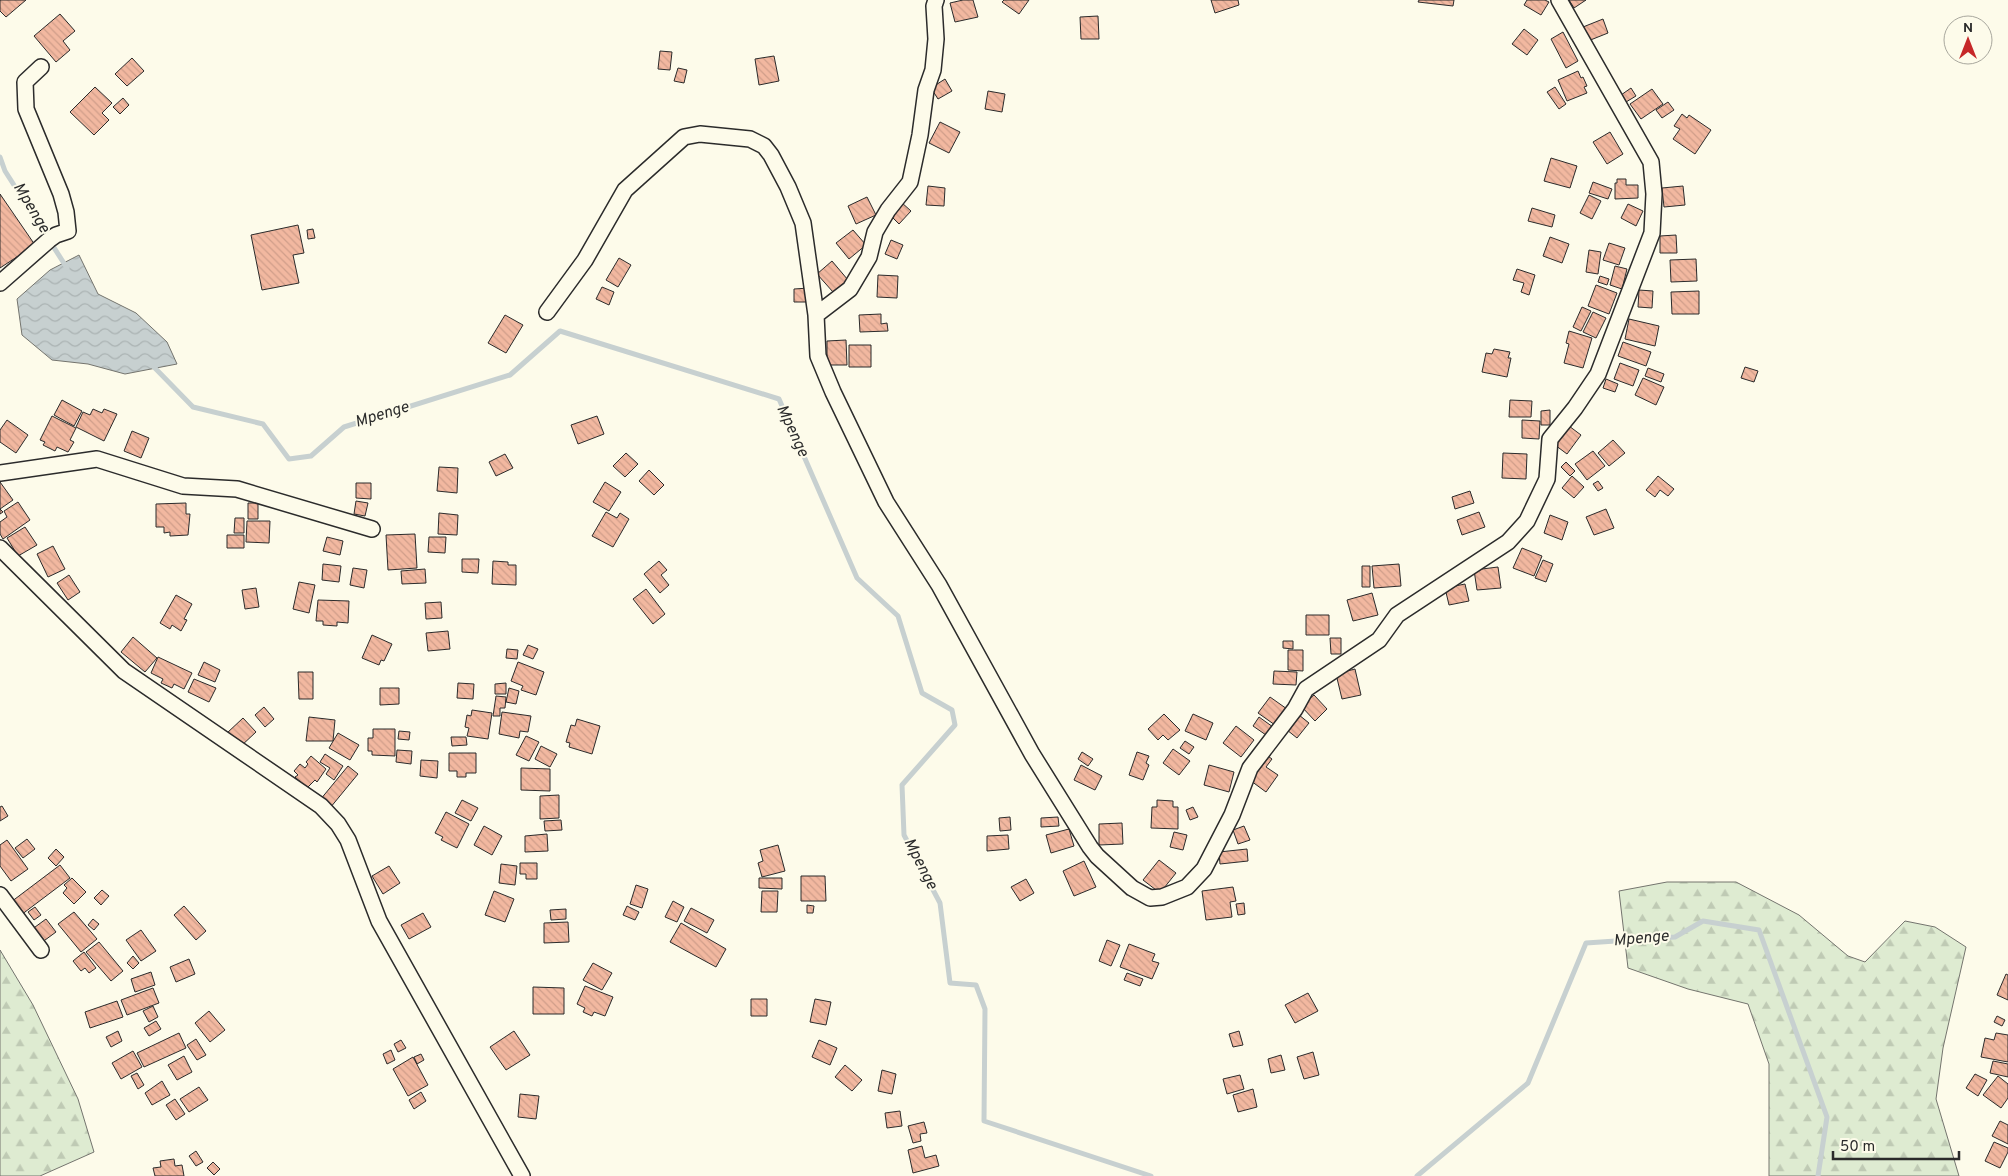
<svg xmlns="http://www.w3.org/2000/svg" width="2008" height="1176" font-family="Overpass,sans-serif">
  <defs>
    <pattern id="forest-firs" width="22" height="20" patternUnits="userSpaceOnUse" patternTransform="scale(1.25)"><rect width="22" height="20" fill="#deebd1"/><path d="M5 1l3.5 6h-7zM16 11l3.5 6h-7z" fill="#bfcab4"/></pattern>
    <pattern id="water-waves" width="16" height="10" patternUnits="userSpaceOnUse" patternTransform="scale(1.25)"><rect width="16" height="10" fill="#c7d0d0"/><path d="M0 5q4-4 8 0t8 0" fill="none" stroke="#abb3b3"/></pattern>
    <pattern id="building-back-hatch" width="6" height="6" patternUnits="userSpaceOnUse" patternTransform="scale(1.25)"><rect width="6" height="6" fill="#f2b8a0"/><path d="M-1 5l2 2M0 0l6 6M5-1l2 2" fill="none" stroke="#d09e8a"/></pattern>
  </defs>
  <rect width="100%" height="100%" fill="#fdfbea"/>
  <path fill="url(#forest-firs)" stroke="#74746e" d="M1667,882H1736L1799,915L1848,956L1865,962L1905,921L1935,927L1966,947L1943,1048L1936,1099L1959,1176H1769V1064L1748,1004L1688,989L1628,968L1619,891Z
    M0,950L33,1005L78,1099L94,1152L40,1176H0Z"/>
  <path fill="url(#water-waves)" stroke="#74746e" d="M79,255L98,294L136,313L167,342L177,364L125,374L88,364L52,360L22,335L17,299L50,270Z"/>
  <g fill="none" stroke-linecap="round" stroke-linejoin="round">
    <path stroke="#c7d0d0" stroke-width="5" d="M0,157L5,171L67,268
      M151,364L193,407L263,424L289,459L311,456L344,427L510,375L560,331L779,399L857,578L898,616L922,693L952,710L955,725L902,785L904,835L940,903L950,983L976,985L985,1009L984,1121L1151,1176
      M1417,1176L1528,1083L1586,943L1675,937L1703,921L1759,930L1827,1117L1818,1176"/>
  </g>
  <path fill="url(#building-back-hatch)" stroke="#2b2b2b" d="M0,0H26L6,17L0,11Z
    M963,0H973L978,17L955,22L950,3Z
    M1004,0H1029L1019,14L1002,2Z
    M1211,0H1238L1239,5L1215,13Z
    M1419,0H1454L1453,6L1418,2Z
    M1527,0H1545L1549,2L1541,15L1524,5Z
    M1569,0H1586L1574,8Z
    M60,14L75,31L63,41L70,50L56,62L34,36Z
    M1098,16L1099,39H1081L1080,17Z
    M1603,19L1608,33L1588,41L1583,27Z
    M1524,29L1538,40L1527,55L1512,44Z
    M1563,32L1578,61L1566,68L1551,39Z
    M660,51L672,52L670,70L658,69Z
    M774,56L779,81L759,85L755,59Z
    M132,58L144,71L127,86L115,74Z
    M678,68L687,70L684,83L674,81Z
    M1578,71L1581,78L1583,77L1587,86L1584,87L1587,93L1567,101L1558,80Z
    M945,79L952,91L938,99L931,88Z
    M95,87L112,103L102,113L109,120L94,135L70,112Z
    M1555,87L1566,104L1559,109L1547,92Z
    M1631,88L1636,96L1626,102L1621,95Z
    M1652,89L1663,104L1641,119L1630,104Z
    M988,91L1005,94L1002,112L985,109Z
    M123,98L129,105L120,114L113,107Z
    M1668,102L1674,110L1662,118L1656,110Z
    M1682,114L1687,118L1689,115L1711,130L1695,154L1673,139L1680,129L1674,126Z
    M940,122L960,132L949,153L929,143Z
    M1610,132L1623,154L1607,164L1593,142Z
    M1551,158L1577,166L1570,188L1544,181Z
    M1617,179H1626V185H1638V198L1615,199V183H1617Z
    M1593,182L1612,189L1608,199L1589,193Z
    M928,186L945,188L944,206L926,205Z
    M1683,186L1685,205L1664,207L1662,188Z
    M0,194L35,245L0,268Z
    M1589,195L1601,201L1592,219L1580,213Z
    M867,197L876,215L856,224L848,206Z
    M901,202L911,211L899,224L890,215Z
    M1628,204L1643,211L1636,226L1621,218Z
    M1532,208L1555,215L1552,227L1528,221Z
    M298,225L304,253L293,255L299,283L262,290L251,235Z
    M313,229L315,238L308,239L307,230Z
    M853,230L866,245L849,259L836,243Z
    M1676,235L1677,253H1660V236Z
    M1550,237L1569,244L1562,263L1543,256Z
    M891,240L903,245L897,259L885,254Z
    M1609,243L1625,248L1619,265L1603,260Z
    M1589,250L1601,252L1598,274L1586,272Z
    M619,258L631,265L618,287L606,280Z
    M1696,259L1697,281L1671,282L1670,260Z
    M832,261L848,280L833,292L817,274Z
    M1615,266L1627,269L1622,289L1610,285Z
    M1517,269L1535,275L1529,295L1521,292L1524,283L1513,280Z
    M878,275L898,276L897,298L877,297Z
    M1600,276L1609,279L1607,285L1598,282Z
    M1596,285L1617,293L1609,314L1588,306Z
    M602,287L614,292L609,305L596,299Z
    M809,288V302H794V289Z
    M1639,290L1653,291L1652,308L1638,307Z
    M1699,291V314H1672L1671,292Z
    M1582,307L1591,311L1581,331L1573,327Z
    M1593,312L1606,318L1596,338L1583,332Z
    M881,314V324L887,323L888,331L860,332L859,315Z
    M505,315L523,325L506,353L488,343Z
    M1629,319L1659,326L1655,346L1625,339Z
    M1569,331L1592,338L1583,368L1564,363L1569,344L1566,343Z
    M846,340L847,365H827V341Z
    M1623,342L1651,352L1646,366L1618,356Z
    M849,345H871V367H849Z
    M1494,349L1510,352L1508,358H1511L1507,377L1482,372L1486,353L1492,354Z
    M1620,363L1639,370L1633,386L1614,379Z
    M1745,367L1758,371L1754,382L1741,378Z
    M1648,368L1664,374L1661,382L1645,376Z
    M1643,378L1664,387L1656,405L1635,395Z
    M1606,379L1618,384L1615,392L1603,388Z
    M62,400L82,411L74,426L54,415Z
    M1510,400L1532,401L1531,417H1509Z
    M93,409L102,413L104,409L117,414L104,441L76,427L83,412L90,415Z
    M1550,410V425H1541V411Z
    M52,416L76,428L70,440L74,442L68,452L57,447L55,451L43,445L45,442L40,440Z
    M597,416L604,434L578,444L571,425Z
    M7,420L28,435L16,453L0,442V430Z
    M1522,420L1540,421L1539,439L1522,438Z
    M1569,426L1581,435L1567,454L1555,445Z
    M132,431L149,438L141,458L124,451Z
    M1613,440L1625,453L1609,466L1598,453Z
    M1593,451L1605,466L1587,480L1575,464Z
    M626,453L638,464L625,477L613,466Z
    M1503,453L1527,454L1526,479L1502,478Z
    M505,454L513,468L496,476L489,462Z
    M1566,462L1575,471L1570,476L1561,467Z
    M439,467L458,468L457,493L437,491Z
    M649,470L664,485L654,495L639,481Z
    M1572,476L1584,487L1574,498L1562,488Z
    M1658,476L1674,489L1668,496L1660,490L1655,497L1646,490Z
    M1598,481L1603,488L1598,491L1593,484Z
    M0,482L13,500L0,509L3,512L0,514Z
    M605,482L621,492L609,511L593,502Z
    M356,483H371V499L356,498Z
    M1470,491L1474,503L1455,509L1452,497Z
    M356,501L368,503L365,516L354,514Z
    M18,502L30,520L3,539L0,534V522L7,517L4,511Z
    M186,503V514H190L188,535L170,536V532L164,533V527H156V504Z
    M248,503H258V519H248Z
    M1606,509L1614,528L1594,535L1586,517Z
    M606,512L617,518L620,513L629,519L613,547L592,536Z
    M1479,512L1485,527L1462,535L1457,520Z
    M439,513L458,515L457,535L438,534Z
    M1550,515L1568,522L1562,540L1544,533Z
    M235,518H244V533H234Z
    M247,521H270L269,543L246,542Z
    M25,527L37,545L18,556L7,538Z
    M415,534L417,568L388,570L386,535Z
    M227,535H244V548H227Z
    M327,537L343,541L340,555L323,551Z
    M429,537H446L445,553L428,552Z
    M53,546L65,569L48,577L37,554Z
    M1522,548L1542,556L1534,576L1513,568Z
    M462,559H479L478,573L462,572Z
    M1543,560L1553,564L1546,582L1535,578Z
    M493,561L508,562V565H516V585L492,584Z
    M659,561L667,570L661,575L669,585L660,593L644,574Z
    M323,564L341,566L339,582L322,580Z
    M1399,564L1401,586L1374,588L1372,566Z
    M1362,566H1370V587H1362Z
    M1498,567L1501,588L1477,590L1474,570Z
    M353,568L367,570L364,588L350,585Z
    M425,569L426,583L402,584L401,571Z
    M69,575L80,592L68,600L57,583Z
    M299,582L315,585L309,613L293,609Z
    M1465,584L1469,601L1449,605L1445,588Z
    M256,588L259,607L245,609L242,590Z
    M646,589L665,614L653,624L633,599Z
    M1372,593L1378,615L1353,621L1347,600Z
    M176,595L192,604L184,619L187,620L181,631L172,625L170,629L160,623Z
    M318,600L349,601L348,623L337,622V626L323,625V621H316Z
    M441,602L442,618L426,619L425,603Z
    M1306,615H1329V635H1306Z
    M448,631L450,649L428,651L426,633Z
    M372,635L392,644L384,661L381,660L379,665L362,658Z
    M133,637L157,658L145,672L121,652Z
    M1330,638H1341V654H1331Z
    M1283,641H1293V649L1283,648Z
    M528,645L538,649L533,659L523,655Z
    M507,649L518,650L517,659L506,658Z
    M1288,650H1303V671L1288,670Z
    M158,657L192,673L184,689L174,684L172,688L161,683L163,679L151,673Z
    M204,662L220,670L215,682L198,675Z
    M518,662L544,672L536,695L521,690L523,686L511,681Z
    M1355,669L1361,695L1342,699L1336,674Z
    M1274,671L1297,672L1296,685L1273,684Z
    M298,672H313V699H299Z
    M194,679L216,688L209,702L188,692Z
    M458,683L474,684L473,699L457,698Z
    M506,683V694H495V684Z
    M380,688H399V704L380,705Z
    M509,688L519,691L516,704L506,702Z
    M1314,695L1327,709L1315,721L1301,706Z
    M496,696L506,697L505,708H500V716H493Z
    M1270,697L1287,709L1275,725L1258,713Z
    M264,707L274,719L265,727L255,715Z
    M472,710L492,713L488,739L467,736L469,728L465,727L467,715L471,716Z
    M502,712L531,716L528,732L520,731L519,738L499,734Z
    M1164,714L1180,730L1168,740L1163,735L1158,740L1148,729Z
    M1193,714L1213,723L1206,740L1185,731Z
    M1299,715L1309,723L1297,738L1287,730Z
    M309,717L335,720L333,741H306Z
    M1259,717L1273,727L1266,735L1253,726Z
    M243,718L256,732L240,747L227,733Z
    M577,719L600,726L592,754L569,747L570,743L566,742L571,725L575,726Z
    M1236,726L1254,740L1241,757L1223,743Z
    M373,729H395V756L372,755V751H368V738H373Z
    M399,731L410,732L409,740L398,739Z
    M338,733L359,745L350,760L329,748Z
    M526,736L539,742L529,761L516,755Z
    M451,737H466L467,745L452,746Z
    M1185,741L1194,747L1189,754L1180,748Z
    M541,746L557,754L550,767L535,759Z
    M1173,749L1190,761L1179,775L1163,763Z
    M397,750L412,751L411,764L396,762Z
    M1082,752L1093,759L1088,766L1078,759Z
    M1137,752L1149,756L1146,763L1149,765L1143,780L1129,775Z
    M449,753H476V773H466V777H457V771H449Z
    M325,754L343,766L334,780L326,774L330,768L320,762Z
    M1265,754L1272,759L1266,767L1278,775L1266,792L1247,778Z
    M311,756L326,769L317,782L315,780L307,788L295,777L298,775L294,771L300,764L305,768L308,764L306,762Z
    M421,760L438,761L437,778L420,776Z
    M1081,765L1102,776L1095,790L1074,780Z
    M1209,765L1234,772L1229,792L1204,785Z
    M348,766L358,774L330,808L320,800Z
    M521,768L550,769V791L521,790Z
    M559,795V818L540,819V796Z
    M462,800L478,808L471,821L455,813Z
    M1157,800L1173,801V807H1178V829L1151,828L1152,807H1157Z
    M2,806L8,816L0,821V807Z
    M1193,807L1198,817L1190,820L1186,810Z
    M446,812L469,824L457,848L441,840L443,837L435,833Z
    M1010,817L1011,830L1000,831L999,818Z
    M1058,817L1059,826L1041,827V818Z
    M561,820L562,830L545,831L544,821Z
    M1122,823L1123,844L1099,845V824Z
    M484,826L502,836L492,855L474,845Z
    M1244,826L1250,840L1238,844L1233,830Z
    M1069,829L1074,846L1051,853L1046,835Z
    M1174,832L1187,835L1183,850L1170,847Z
    M547,834L548,851L525,852V836Z
    M1008,835L1009,849L987,851V836Z
    M27,839L35,849L23,858L15,848Z
    M7,840L28,869L11,881L0,866V845Z
    M778,845L785,871L762,877L758,863L763,861L760,850Z
    M56,849L64,857L56,866L48,858Z
    M1247,849L1248,861L1220,864L1219,852Z
    M1159,860L1176,873L1160,893L1143,880Z
    M1084,861L1096,887L1074,896L1063,871Z
    M520,863H537V879H526V874H520Z
    M501,864L517,866L515,885L499,883Z
    M60,865L70,878L21,915L11,902Z
    M389,866L400,883L383,894L372,876Z
    M801,876H825L826,901H801Z
    M72,878L86,892L74,904L63,893L67,888L64,885Z
    M759,878H782V889L759,888Z
    M1026,879L1034,893L1020,901L1011,887Z
    M636,885L648,889L642,908L630,904Z
    M1233,887L1236,901L1230,902L1232,917L1206,920L1202,891Z
    M102,890L109,896L101,905L94,898Z
    M494,891L514,899L505,922L485,915Z
    M762,891H778L777,912H761Z
    M673,901L684,907L677,922L665,917Z
    M1244,903L1245,914L1238,915L1236,904Z
    M807,905L814,906L813,913H807Z
    M184,906L206,931L196,940L174,915Z
    M627,906L639,912L635,920L623,915Z
    M35,907L41,915L34,920L28,912Z
    M691,908L714,920L707,933L684,921Z
    M566,909V919L551,920L550,910Z
    M74,912L97,939L81,952L58,924Z
    M423,913L431,927L409,939L401,925Z
    M46,919L56,932L41,943L31,930Z
    M93,919L99,924L94,930L88,925Z
    M568,922L569,942L544,943V923Z
    M681,923L726,949L716,967L670,942Z
    M141,930L156,951L141,961L126,940Z
    M1107,940L1120,945L1111,966L1099,961Z
    M99,942L123,971L111,981L86,952Z
    M1129,944L1155,954L1152,961L1159,963L1152,979L1120,967Z
    M84,952L96,968L89,973L85,968L81,971L73,961Z
    M133,956L139,963L133,969L127,963Z
    M189,959L195,974L176,982L170,967Z
    M593,963L612,973L602,990L583,980Z
    M151,972L155,985L135,992L131,979Z
    M1127,973L1143,979L1140,986L1124,980Z
    M2006,974L2008,975V1000L1997,995Z
    M585,986L613,997L605,1016L594,1012L592,1016L583,1012L585,1008L577,1004Z
    M533,987L564,988V1014H533Z
    M153,988L159,1003L127,1015L121,1000Z
    M1308,993L1318,1011L1295,1023L1285,1005Z
    M751,999H767V1016H751Z
    M815,999L831,1002L826,1025L810,1022Z
    M117,1001L123,1017L90,1028L85,1012Z
    M153,1006L158,1017L149,1022L143,1011Z
    M209,1011L225,1030L210,1042L195,1023Z
    M1997,1016L2005,1020L2002,1026L1994,1022Z
    M156,1021L161,1029L149,1036L144,1028Z
    M118,1031L122,1041L111,1047L106,1037Z
    M514,1031L530,1055L506,1070L490,1047Z
    M1239,1031L1243,1045L1233,1047L1229,1034Z
    M179,1033L186,1048L144,1067L137,1053Z
    M1996,1033L2008,1035V1062L1981,1057L1985,1038L1994,1040Z
    M196,1039L206,1055L197,1060L187,1045Z
    M401,1040L406,1048L398,1052L394,1044Z
    M819,1040L837,1048L830,1065L812,1057Z
    M391,1050L395,1060L387,1064L383,1054Z
    M133,1051L142,1067L121,1079L112,1063Z
    M1313,1052L1319,1075L1304,1079L1297,1057Z
    M421,1054L424,1060L417,1064L414,1057Z
    M1281,1055L1285,1070L1271,1073L1268,1059Z
    M184,1056L192,1072L177,1080L168,1065Z
    M413,1057L428,1085L408,1096L393,1069Z
    M1993,1061L2008,1064V1077L1990,1073Z
    M845,1065L862,1080L852,1091L835,1077Z
    M882,1070L896,1074L892,1094L878,1091Z
    M137,1073L144,1085L138,1089L131,1076Z
    M1975,1074L1987,1080L1978,1096L1966,1088Z
    M1240,1075L1244,1089L1227,1094L1223,1079Z
    M1998,1076L2008,1084V1098L2001,1108L1983,1095Z
    M162,1081L170,1095L152,1105L145,1093Z
    M199,1087L208,1100L189,1112L180,1099Z
    M1253,1089L1257,1107L1238,1112L1233,1095Z
    M421,1092L426,1101L414,1109L409,1100Z
    M520,1094L539,1096L536,1119L518,1117Z
    M175,1099L185,1114L176,1120L166,1105Z
    M900,1111L902,1126L887,1128L885,1113Z
    M2000,1121L2008,1125V1144L1992,1136Z
    M924,1122L927,1133L920,1134L921,1141L913,1143L908,1126Z
    M1994,1142L2008,1148V1152L2000,1168L1985,1161Z
    M922,1146L925,1158L936,1155L939,1166L913,1173L908,1150Z
    M196,1151L203,1162L196,1166L189,1156Z
    M174,1159L175,1166L182,1165L184,1176H155L153,1168L161,1167L160,1161Z
    M213,1162L220,1169L214,1175L207,1168Z"/>
  <g fill="none" stroke-linecap="round" stroke-linejoin="round">
    <g stroke="#2b2b2b" stroke-width="18">
      <path id="street" d="M0,283L49,240L56,235L68,231L66,212L61,194L26,109L25,82L41,67
        M547,312L585,260L625,190L684,137L700,134L750,139L764,146L771,155L788,187L803,223L816,315L818,356L833,392L886,502L939,585L1032,754L1090,847L1097,856L1132,888L1150,898L1162,897L1187,887L1204,869L1232,815L1250,768L1295,709L1306,689L1379,640L1397,615L1508,542L1527,521L1547,479L1550,439L1575,408L1598,374L1652,233L1654,194L1651,162L1559,0
        M816,315L850,289L869,257L875,232L888,210L910,182L920,135L926,90L933,70L936,39L934,6L936,0
        M0,473L97,459L183,486L237,489L372,529
        M0,548L124,671L321,806L338,824L348,840L379,921L522,1176
        M0,895L41,950"/>
    </g>
    <use href="#street" stroke="#fdfbea" stroke-width="15"/>
  </g>
  <g text-anchor="middle" dominant-baseline="central" stroke-width="4" stroke-linejoin="round" paint-order="stroke">
    <g font-size="16" font-style="italic" fill="#2b2b2b" stroke="#fdfbea">
      <text transform="translate(31 208) rotate(59)">Mpenge</text>
      <text transform="translate(382 415) rotate(-17)">Mpenge</text>
      <text transform="translate(792 431) rotate(65)">Mpenge</text>
      <text transform="translate(920 864) rotate(63)">Mpenge</text>
      <text transform="translate(1641 939) rotate(-5)">Mpenge</text>
    </g>
  </g>
  <g transform="translate(1968 40)"><circle r="24" fill="#fdfbea" stroke="#a9a89e"/>
  <path d="M0-4L9 19L0 12L-9 19Z" fill="#c62828"/>
  <text y="-8" font-size="14" font-weight="bold" text-anchor="middle" fill="#2b2b2b">N</text>
  </g>
  <path d="M1833 1151v8h126v-8" fill="none" stroke="#2b2b2b" stroke-width="2.5"/>
  <text x="1840" y="1151" font-size="15" fill="#2b2b2b" stroke="#fdfbea" stroke-width="4" paint-order="stroke">50 m</text>
</svg>
